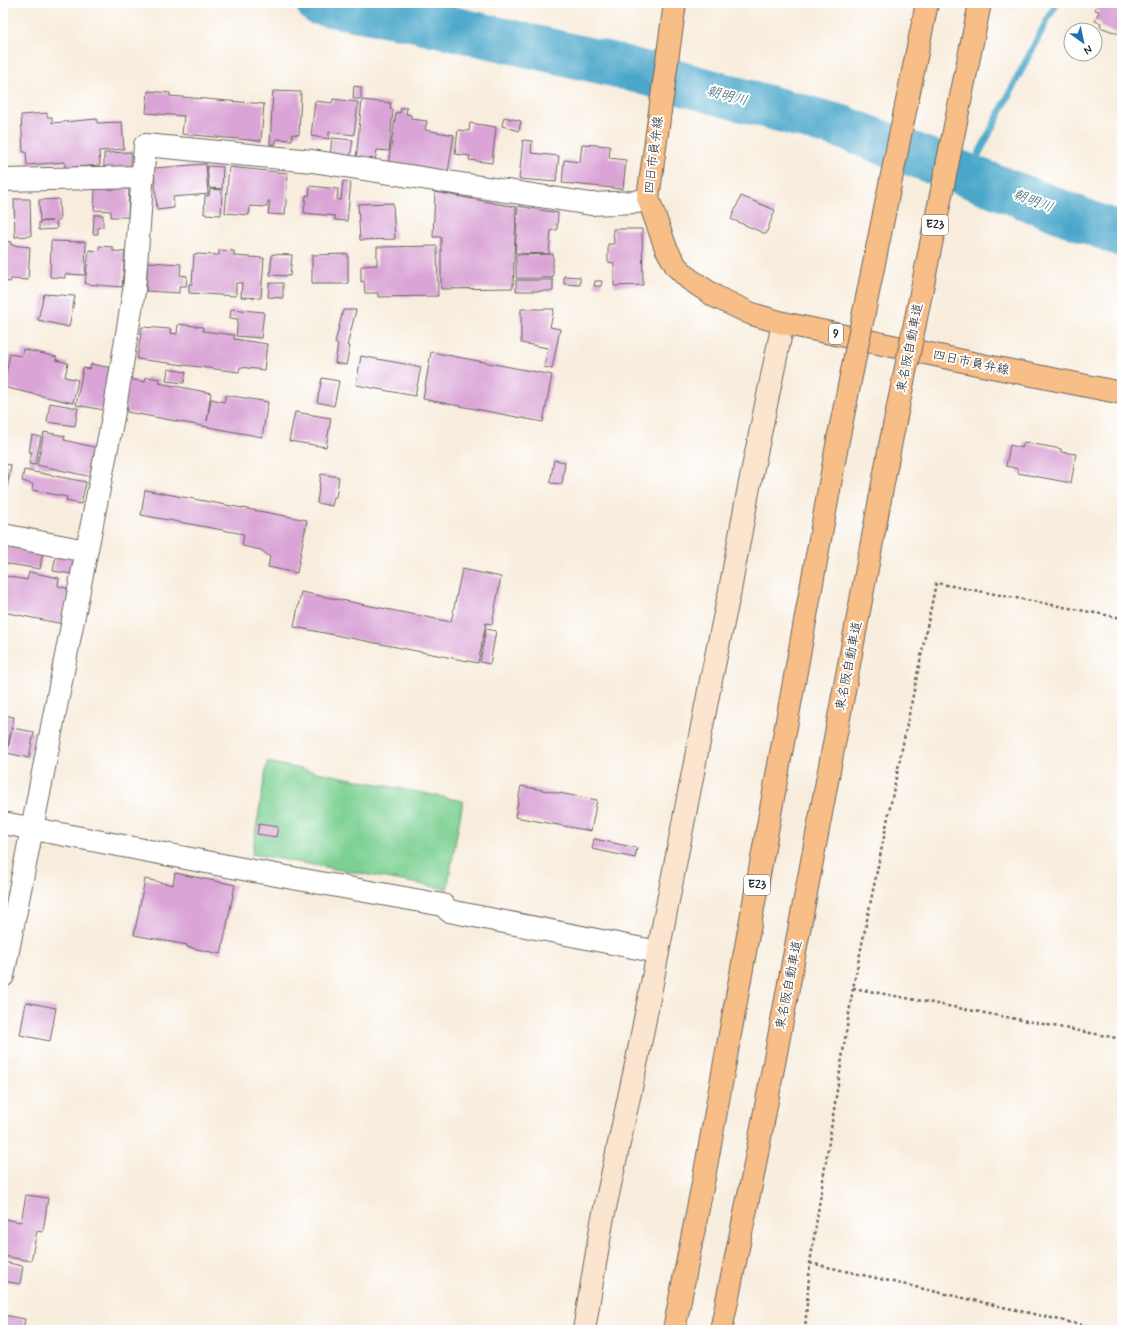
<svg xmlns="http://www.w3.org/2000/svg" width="1125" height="1333" font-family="Mynerve,'Klee One',sans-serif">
  <rect width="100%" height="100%" fill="#fff"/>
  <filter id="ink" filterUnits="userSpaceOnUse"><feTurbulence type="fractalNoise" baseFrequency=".025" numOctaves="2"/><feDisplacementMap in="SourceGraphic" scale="8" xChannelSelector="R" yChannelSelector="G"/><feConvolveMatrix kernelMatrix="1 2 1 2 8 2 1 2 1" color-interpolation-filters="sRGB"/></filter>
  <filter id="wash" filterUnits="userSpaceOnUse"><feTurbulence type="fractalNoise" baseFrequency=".012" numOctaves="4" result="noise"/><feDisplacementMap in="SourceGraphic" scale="16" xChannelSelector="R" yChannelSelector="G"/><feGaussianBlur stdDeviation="0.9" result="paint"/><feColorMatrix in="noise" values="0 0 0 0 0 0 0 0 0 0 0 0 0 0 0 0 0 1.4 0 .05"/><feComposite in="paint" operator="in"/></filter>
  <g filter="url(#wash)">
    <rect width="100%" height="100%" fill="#f8eddd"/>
    <path fill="#7cd092" stroke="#4c7657" d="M267,762L463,801L447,889L252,854Z"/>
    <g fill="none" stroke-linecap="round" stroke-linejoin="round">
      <path stroke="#4ca7ca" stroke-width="7" d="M968,175L1048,18L1057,3"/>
      <path stroke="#4ca7ca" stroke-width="44" d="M318,3L407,18L614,65L842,127L1122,235"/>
    </g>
    <g id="blocks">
      <path fill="#daa5d6" d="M1098,3H1122V35L1100,27L1101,23L1095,21L1099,11L1095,10Z
        M354,86L361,87V99H353Z
        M148,91L170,93V96L264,104L261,141L182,134L184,116L146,113Z
        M273,91L301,92L299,135L292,134V140L276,139V144H270Z
        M333,99L358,102L354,135L329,132V139L311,136L315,101L332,103Z
        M362,100L391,103L390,109L393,110L389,151L377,150L375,161L356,159Z
        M401,108H407L406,114L411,115V119L427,121L425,130L454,135L448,172L388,165L396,112L400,113Z
        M47,113V117H52V123L97,119V123L122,122L124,149L99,151L100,165L65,168V162L27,165L26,152H23L21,115Z
        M504,117L521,121L519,131L502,126Z
        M470,123L496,127L492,163L469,160L470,156L455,154L458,130L469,131Z
        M332,138L353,140L350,158L330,156Z
        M523,140L532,141L531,153L559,156L556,182L519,179Z
        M582,144L610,146L609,158L626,160L623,189L562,183L564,160L580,162Z
        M131,152V170H104V153Z
        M206,164L208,194L173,197L174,208L157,210L154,168Z
        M207,166L223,167L222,189L209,188Z
        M229,167L288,173L285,215L268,214L270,201H268L267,207L250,206L249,215L225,213Z
        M343,181L351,182L347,221L335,220V216L304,213L306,195L309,196L310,186L338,189L337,200H341Z
        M95,188L129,189L128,217H111V211L94,210Z
        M210,189L222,190L221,215L204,214L205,196H209Z
        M435,192L516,207L513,288L441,289V237H433Z
        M741,196L775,210L766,234L731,219Z
        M14,199H30L31,236L15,237Z
        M59,199L60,220L56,221L57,229L39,230V222L52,221H40L39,200Z
        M393,203L395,239L360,240L358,204Z
        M518,206L558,213L557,230H551L549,254L515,253Z
        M94,215H103V227H98V234H93Z
        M613,229H642L643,285L614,286V263L608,262V244H614Z
        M3,241L11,242V245L30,247L28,280L11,279L10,282L3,281Z
        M51,241L86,242L85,275L65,274V278L50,277Z
        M99,246L113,247V251L125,252L122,287L85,284L89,250L99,251Z
        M437,246L438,296L378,297V293H365L364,281L361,282V266L377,265V247Z
        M219,250L234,251V256L264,258L261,298L241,297L242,283H236V296L189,293V284H192L194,254L219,255Z
        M272,254L292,255L290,276L270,275Z
        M348,254V284H312V255Z
        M553,254V278H516V255Z
        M148,262L181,264L180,275L187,276L186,286H179V293L146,291Z
        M564,276L580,277V285L564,284Z
        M516,280H553V291H516Z
        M595,281H602L601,286H594Z
        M269,283H283V298L268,297Z
        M44,294L75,296L69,327L38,320Z
        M231,309L264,312L261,338L236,336L238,319L230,318Z
        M521,309H554L550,327L560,329L552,369L544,367L548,348L521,343Z
        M343,310H356L347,346H350L346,365L335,363L338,344L335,343Z
        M178,324L203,327V331L234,335V339L267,344L264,370L240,367L239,372L137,359L142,327L171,329L170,333L177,334Z
        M23,349L57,357L56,360L68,363L65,377L78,380L73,403L3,387V372L6,373L10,354L21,356Z
        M431,352L552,375L543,422L423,399Z
        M361,356L421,367L415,396L356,385Z
        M91,364L112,368L104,410L76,405L83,368L90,369Z
        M168,369L186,372L184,383L166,381Z
        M146,377L160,379L159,383L211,393L207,421L211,399L224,402L226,395L268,402L262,437L127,412L128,407L124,406L129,379L145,382Z
        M322,378L339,381L334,406L317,402Z
        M50,403L78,408L75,426L47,422Z
        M295,412L331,418L326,447L289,441Z
        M44,432L65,436L64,440L98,448L92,477L37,465Z
        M32,435L41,437L35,465L29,464L32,452H29Z
        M1024,442L1061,449V452L1076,454L1071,483L1018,473V469L1006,466L1010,445L1022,448Z
        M554,460L565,462L562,484L550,483Z
        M3,464L11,465L4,503H3Z
        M24,470L86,482L81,504L66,501L67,497L32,490L33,484L22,481Z
        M321,474L339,477L336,498L334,497L332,506L317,503Z
        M145,490L307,520L297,573L268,567L270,557L261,550L242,546L244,534L141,515Z
        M3,544L43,551L40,569L3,563Z
        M56,555L73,558L71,574L53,571Z
        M462,569L501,577L492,624L486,623L478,663L294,627L301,592L451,622Z
        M29,572L59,578L58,586L70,589L63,624L3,612V592L6,576L27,580Z
        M486,629L496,631L490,664L480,662Z
        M3,715L14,717L7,750L3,749Z
        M12,728L34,732L29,758L7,753Z
        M521,786L597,800L591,831L515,817Z
        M259,824L278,827L276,837L257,834Z
        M594,839L637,848L635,858L592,849Z
        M175,873L235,885L221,954L187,947V945L134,935L145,879L173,885Z
        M26,1002L56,1008L50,1041L20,1035Z
        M26,1195L48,1198L43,1232L37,1231L31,1261L3,1256V1219L21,1222Z
        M3,1262L23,1266L20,1284L3,1281Z
        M3,1315L25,1319L23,1330H3Z"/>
    </g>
  </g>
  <g filter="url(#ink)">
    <use href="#blocks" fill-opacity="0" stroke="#696560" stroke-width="1"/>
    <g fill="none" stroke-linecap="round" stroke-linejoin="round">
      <g stroke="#696560" stroke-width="24">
        <path id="street" d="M3,180L143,177
          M3,535L86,551
          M3,823L248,870L443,905L449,911L658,952
          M3,976L115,407L134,291L145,145L312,161L591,204L636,202L648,198"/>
      </g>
      <g stroke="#696560" stroke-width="24">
        <path id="secondary" d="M584,1330L602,1222L637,1060L712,675L730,590L749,487L783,323"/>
      </g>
      <g stroke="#696560" stroke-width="24">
        <path id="primary" d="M675,3L648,198L666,248L676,266L689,279L716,297L752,314L783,323L982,365L1122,393"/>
      </g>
      <g stroke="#696560" stroke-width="24">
        <path id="highway" d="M674,1330L703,1183L838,440
          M721,1330L753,1175L890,446"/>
      </g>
      <path stroke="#696560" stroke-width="2.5" stroke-dasharray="3 3" stroke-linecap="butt" d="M853,988L1122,1039
        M810,1263L1104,1330
        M805,1330L810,1263L853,988L936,583L1122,618"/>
      <use href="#street" stroke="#fff" stroke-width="22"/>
      <use href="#secondary" stroke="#fce5cf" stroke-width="22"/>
      <use href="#primary" stroke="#f7be88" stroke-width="22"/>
      <use href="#highway" stroke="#f7be88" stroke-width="22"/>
      <g stroke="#696560" stroke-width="24" stroke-linecap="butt">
        <path id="highway-bridge" d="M838,440L927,3
          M890,446L980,3"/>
      </g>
      <use href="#highway-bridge" stroke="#f7be88" stroke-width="22"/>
    </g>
  </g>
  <g text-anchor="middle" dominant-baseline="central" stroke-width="4" stroke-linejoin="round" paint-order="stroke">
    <g fill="#fff" stroke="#606060" stroke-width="1">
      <rect x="922" y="215" width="26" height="20" rx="3"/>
      <rect x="829" y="324" width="14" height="20" rx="3"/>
      <rect x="744" y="875" width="26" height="20" rx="3"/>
    </g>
    <g font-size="12" font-weight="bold" fill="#1c1c1c">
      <text x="935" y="225">E23</text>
      <text x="836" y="334">9</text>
      <text x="757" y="885">E23</text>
    </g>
    <g font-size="13" fill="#1c1c1c" stroke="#fff">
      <text transform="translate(654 155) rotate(-83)">四日市員弁線</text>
      <text transform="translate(910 348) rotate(-79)">東名阪自動車道</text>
      <text transform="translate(971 363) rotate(12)">四日市員弁線</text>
      <text transform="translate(849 666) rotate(-79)">東名阪自動車道</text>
      <text transform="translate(789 985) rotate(-79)">東名阪自動車道</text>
    </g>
    <g font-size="14" font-style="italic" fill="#346273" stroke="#fff">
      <text transform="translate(727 96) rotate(15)">朝明川</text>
      <text transform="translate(1033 201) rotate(21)">朝明川</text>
    </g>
  </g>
  <rect width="1125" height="1333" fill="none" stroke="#fff" stroke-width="16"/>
  <g transform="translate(1083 42) rotate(147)"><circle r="19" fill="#ffffff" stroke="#a4a4a4"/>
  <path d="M0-3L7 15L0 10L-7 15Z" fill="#1f6fb2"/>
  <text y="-6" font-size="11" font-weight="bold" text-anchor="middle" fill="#1c1c1c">N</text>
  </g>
</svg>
